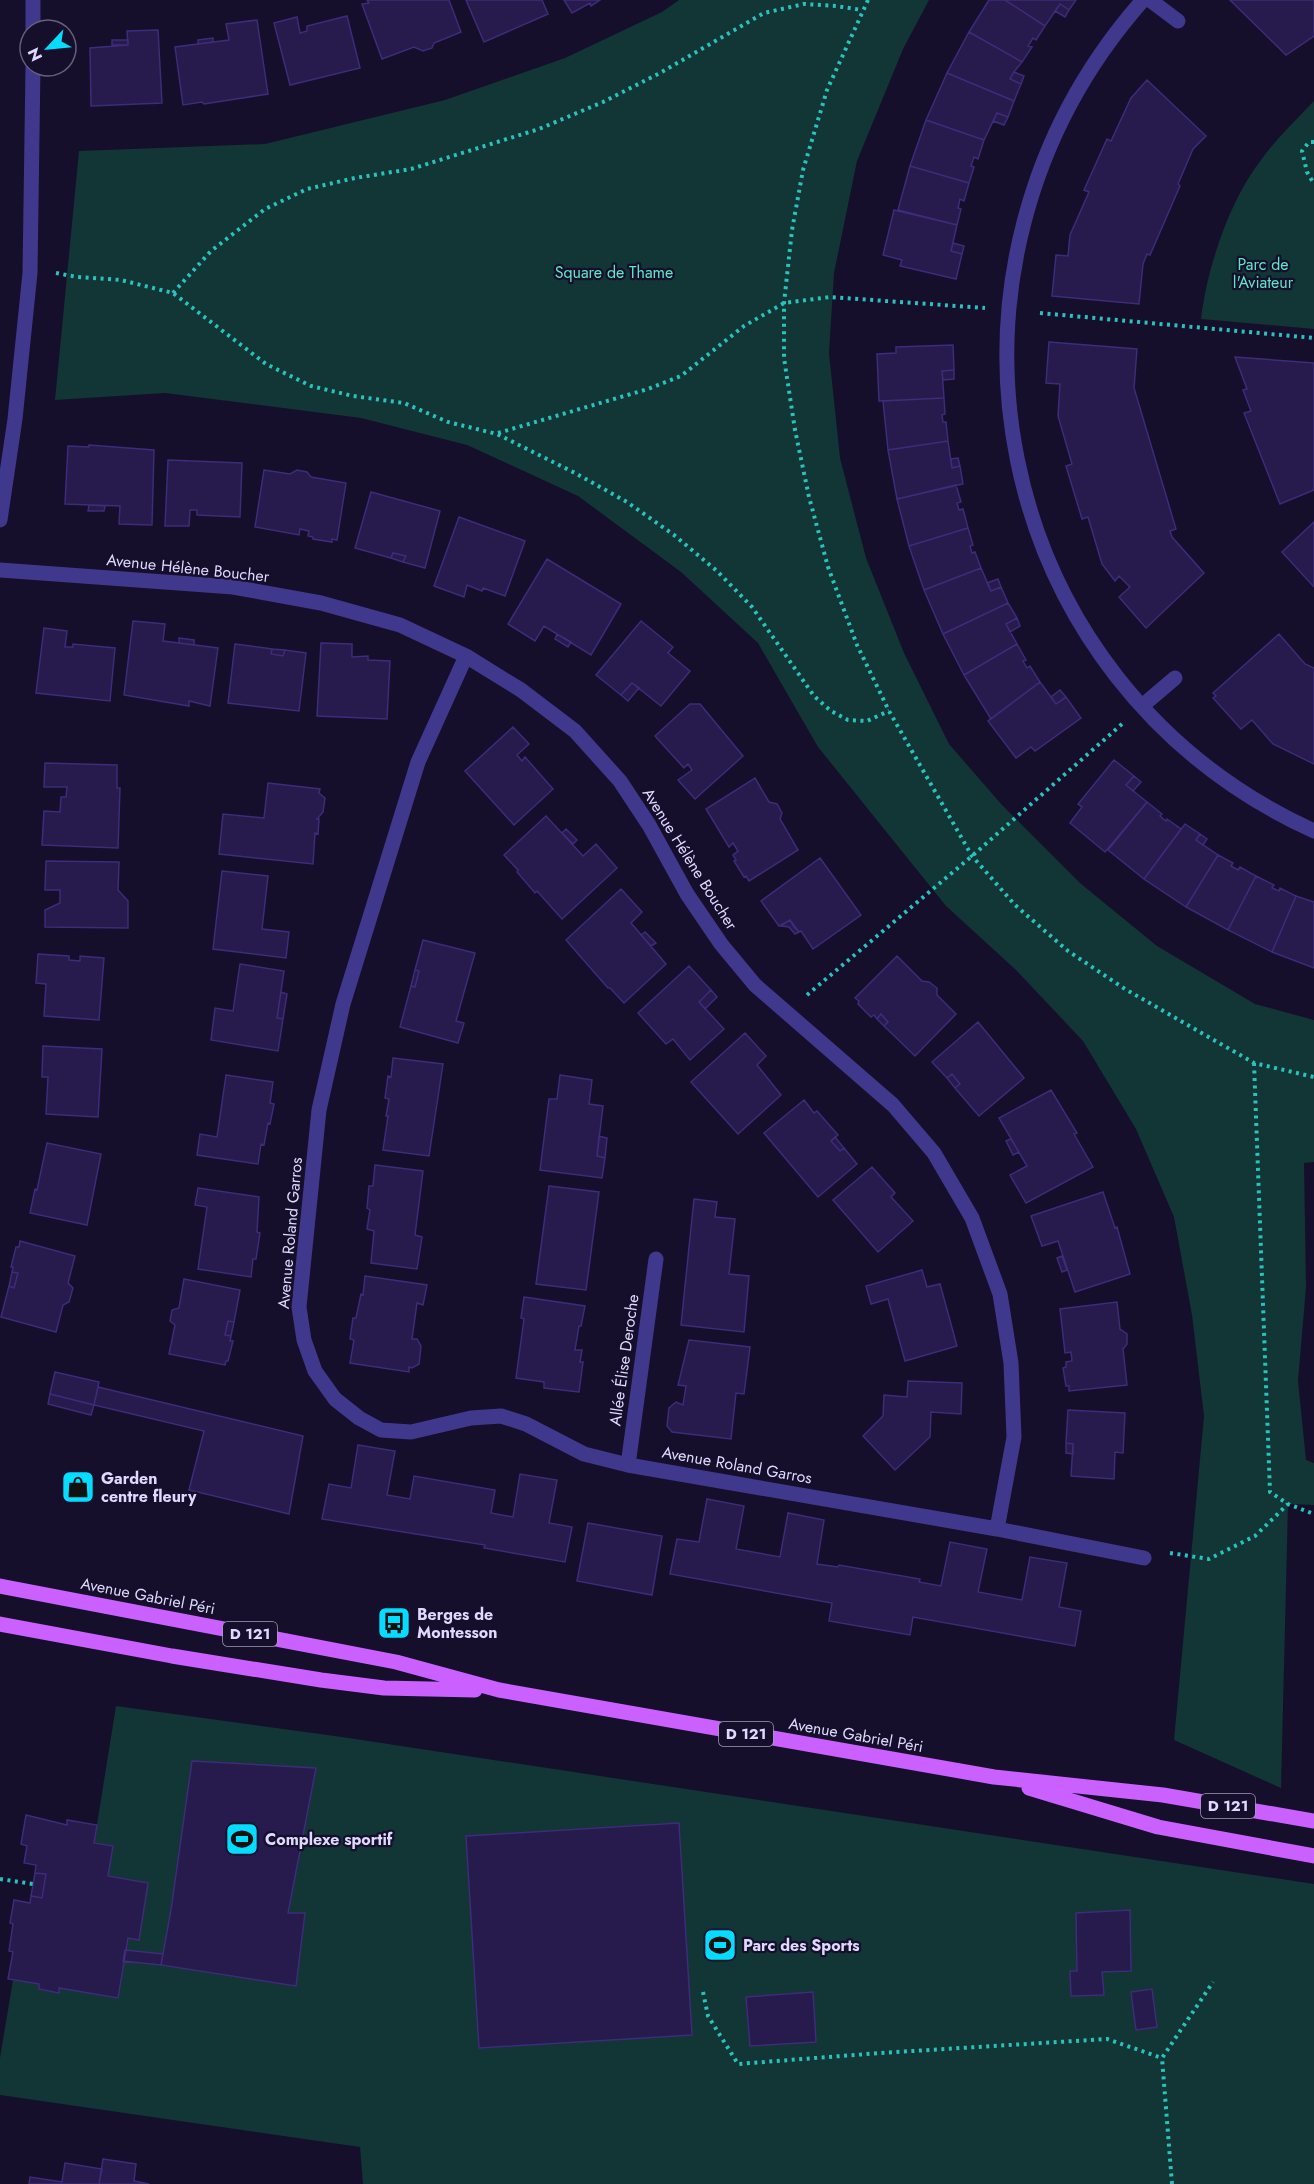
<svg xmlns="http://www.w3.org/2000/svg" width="1314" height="2184" font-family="Jost,sans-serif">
  <rect width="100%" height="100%" fill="#150f2b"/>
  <path fill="#123535" d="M679,0H929L903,49L857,161L834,273L829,353L840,458L866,558L904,653L949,744L1002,805L1080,883L1157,946L1255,1004L1314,1020V1162L1304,1163L1306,1287L1298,1381L1306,1460L1314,1463V1505L1288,1504L1281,1788L1174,1740L1204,1416L1192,1315L1174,1217L1136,1129L1083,1041L1016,970L946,906L818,747L758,643L681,572L578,496L467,445L361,418L165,393L55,400L79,151L265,144L445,100L565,58L662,12Z
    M1314,101V329L1201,319C1207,268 1229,201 1261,160C1276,139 1296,120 1314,101Z
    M116,1706L342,1737L1314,1884V2184H363L360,2147L0,2095V2058L13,1980L39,1984V1989L58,1993L59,1988L117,1998L128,1938L139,1939L148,1883L108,1876L113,1846L94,1843Z"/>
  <path fill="#271a4d" stroke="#3e2b7a" stroke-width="1.5" d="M367,0H449L461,32L434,43L432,48L423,51L414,47L382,59L362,4L369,3Z
    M466,0H542L548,14L484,42Z
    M564,0H600L591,6L590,3L572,13Z
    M989,0H1005L1045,26L1036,40L1033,38L1028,46L1032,47L1022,62L969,32Z
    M1005,0H1076L1069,10L1060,4L1045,26Z
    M1230,0H1314V36L1286,55Z
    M1060,4L1069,10L1065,17L1055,11Z
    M347,16L360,68L290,85L274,23L297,17L300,33L307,31V26Z
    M257,20L268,94L204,104L202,102L183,105L175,47L229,40L226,24Z
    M158,30L162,103L91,106L90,48L128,45L127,31Z
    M969,32L1022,62L1014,72L1010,79L1021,84L1014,101L947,73Z
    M213,38V42L198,44V40Z
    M112,40H128V45H112Z
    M1014,72L1024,76L1021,84L1010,79Z
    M947,73L1014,101L1008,117L997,113L984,140L926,120Z
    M1147,80L1206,136L1193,149L1178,184L1180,186L1150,255L1147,254L1143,264L1139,304L1052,296L1056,255L1068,256L1070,235L1089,192L1084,190L1107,139L1111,141L1131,98Z
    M997,113L1008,117L1004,125L993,121Z
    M926,120L984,140L978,159L974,157L971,166L974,167L969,183L910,166Z
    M910,166L969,183L964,201L960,199L958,208L961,209L957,225L898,210Z
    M894,210L957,225L951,251L962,254L956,279L900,266L902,260L883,255Z
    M953,243L964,246L962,254L951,251Z
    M1049,342L1137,349L1134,388L1176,529L1170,531L1172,537L1204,573L1146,628L1119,597L1130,587L1119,576L1115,581L1102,564L1088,517L1082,519L1066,466L1072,464L1058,416L1060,384L1046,383Z
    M953,345L954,370L942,371L944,398L879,401L877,354L896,353V347Z
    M1235,357L1314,363V490L1280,504L1244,413L1251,411L1243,390L1247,389Z
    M954,370V379L943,380L942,371Z
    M944,398L945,414L942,415L943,422H946L948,441L888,450L883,401Z
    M948,441L952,468L960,466L963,484L897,499L888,450Z
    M89,445L154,450L152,525L119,524L120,506L65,504L68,446L89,447Z
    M958,458L960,466L952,468L951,459Z
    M168,460L242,463L240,517L197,515V510H190L189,526H165Z
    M264,470L290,474L297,470L307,472L311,477L346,483L337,540L332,539V542L313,539V537L308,536L309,531L300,529L299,535L255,527Z
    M956,485L961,502L957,503L959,510L963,509L968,528L909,546L897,499Z
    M371,492L440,511L425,568L403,562L406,556L393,553L391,558L355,548Z
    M89,505L105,506L104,511H88Z
    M459,517L525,541L505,596L483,588L482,591L467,585L464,597L434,586Z
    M1314,522V587L1282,552Z
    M968,528L973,545L970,546L972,553L975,552L981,568L924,590L909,546Z
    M393,553L406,556L403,562L391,558Z
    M547,559L621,604L591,655L544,626L535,641L508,624Z
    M981,568L991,591L1001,587L1008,603L943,634L924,590Z
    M998,579L1001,587L991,591L987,583Z
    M1008,603L1017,618L1006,624L1017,644L964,675L943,634Z
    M1017,618L1020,626L1010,632L1006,624Z
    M133,621L165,624L163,641L218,648L210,706L189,701V706L124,695Z
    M641,621L673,647L668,653L690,671L661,706L632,683L621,695L596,675Z
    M44,628L67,631L65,647H73V644L115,648L110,701L36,693Z
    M557,634L571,642L568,647L555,639Z
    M1279,634L1305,664L1314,668V764L1273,744L1252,720L1241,729L1213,698L1216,696L1213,693Z
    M179,638L194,640V645L179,643Z
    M321,643L352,644V657L368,656V660L390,661L387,719L317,716Z
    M235,644L272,649L271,654L283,656L285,650L306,653L299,711L228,703Z
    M1017,644L1026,660L1023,661L1027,668L1030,666L1040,682L991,719L964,675Z
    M272,649L285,650L283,656L271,654Z
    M1040,682L1056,704L1066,697L1081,718L1035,751L1031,747L1016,758L988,721Z
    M632,683L639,688L628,701L621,695Z
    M1060,690L1066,697L1056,704L1051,697Z
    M690,704H700L743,756L695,799L678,780L692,770L688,764L684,768L655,736Z
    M513,727L529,744L517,755L522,761L525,757L553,789L514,825L465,771Z
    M1114,760L1134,776L1126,785L1147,802L1105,852L1070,823L1082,807L1078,804Z
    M45,763L117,765V788H120L118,848L42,845L44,811L60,812L61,797H66L67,787H44Z
    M1134,776L1141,782L1133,791L1126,785Z
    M755,778L769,802L777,804L782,813L780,819L798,850L749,881L746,876L744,877L734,861L736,860L733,855L738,851L733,843L729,847L706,809Z
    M268,783L320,789L319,793L325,798L323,812L317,819H319L318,834L315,833L313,864L219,854L223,814L264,818Z
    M1147,802L1162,814L1160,816L1166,821L1167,819L1181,829L1144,879L1108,850Z
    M546,816L583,856L596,844L617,868L562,919L537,891L535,893L517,872L518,870L504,855Z
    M1185,824L1200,834L1196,840L1218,855L1186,907L1144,879Z
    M566,829L577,840L573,844L562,833Z
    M1200,834L1207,839L1203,845L1196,840Z
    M1218,855L1233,863L1231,866L1238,870L1240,867L1256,876L1228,930L1186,907Z
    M820,858L861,915L813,949L801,931L799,932L790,920L779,926L761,901Z
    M46,861L119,862L118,890L128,901V928L45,927V910L60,903V890H45Z
    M222,871L268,876L262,929L289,932L286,958L213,949Z
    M1256,876L1274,885L1272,888L1279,891L1280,888L1296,896L1272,952L1228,930Z
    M621,889L642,912L631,923L666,964L624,1003L610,988H608L566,940Z
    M1296,896L1314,902V968L1272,952Z
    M790,920L794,927L799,932L795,934L789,927L781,926Z
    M645,932L656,943L651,946L641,935Z
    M423,940L475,953L456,1021L464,1023L458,1043L400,1027L411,986L415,987L419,971L415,970Z
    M38,954L69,956V960L80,961V956L104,958L99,1020L44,1016L46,984L36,983Z
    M897,956L922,981L929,982L937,988V995L956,1014L915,1056L884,1026L888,1022L881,1014L877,1019L874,1015L871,1017L858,1004L859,1001L855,998Z
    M240,964L284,971L277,1018L283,1019L278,1051L211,1040L215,1008L233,1011Z
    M689,966L711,990L699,1002L724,1029L690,1060L673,1039L666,1044L638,1013Z
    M415,970L419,971L415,987L411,986Z
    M711,990L717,997L705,1009L699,1002Z
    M281,992L287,994L283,1019L277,1018Z
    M881,1014L888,1022L884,1026L877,1019Z
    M978,1022L1024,1078L979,1116L955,1088L960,1084L952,1074L947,1078L932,1062Z
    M745,1033L766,1056L757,1065L781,1095L738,1134L691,1082Z
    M43,1046L102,1049L98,1117L46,1114L48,1077H42Z
    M393,1058L443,1064L429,1156L383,1150L388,1116H386L389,1099L385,1098L388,1076L391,1077Z
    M952,1074L960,1084L955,1088L947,1078Z
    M226,1075L273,1082L270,1103L274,1104L270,1124L268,1123L264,1145L261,1144L258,1164L197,1155L200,1134L217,1137Z
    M560,1075L592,1080L589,1104L603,1106L597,1156L605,1158L602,1178L540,1170L549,1099H557Z
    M1051,1090L1077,1133L1074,1134L1093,1167L1026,1203L1010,1175L1027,1166L999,1118Z
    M804,1100L814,1113L817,1111L838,1135L831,1141L840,1151L844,1148L857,1164L818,1197L764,1133Z
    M599,1136L607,1138L605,1158L597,1156Z
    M835,1137L844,1148L840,1151L831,1141Z
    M1011,1139L1019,1152L1013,1155L1006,1141Z
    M47,1143L101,1154L87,1225L30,1213L35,1189L37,1190Z
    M375,1165L423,1171L415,1235L422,1237L417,1269L371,1263L374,1231L367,1229L370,1210L367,1208L369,1186H373Z
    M872,1167L895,1193L891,1197L913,1221L878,1252L833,1200Z
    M549,1186L599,1192L586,1290L536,1284Z
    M198,1188L259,1197L257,1232L260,1233L256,1259H253L251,1277L198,1269L207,1207L195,1205Z
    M1103,1192L1115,1228L1117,1227L1130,1274L1075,1292L1058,1241L1042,1246L1031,1216Z
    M694,1199L717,1202L715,1217L735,1219L729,1274L749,1276L744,1332L681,1325Z
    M20,1241L75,1256L68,1283L73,1288L69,1302L63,1305L56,1332L1,1317L9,1286L14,1288L18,1273L12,1272L13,1267H11L16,1247H19Z
    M1062,1256L1067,1270L1062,1272L1057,1258Z
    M922,1270L927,1287L940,1284L957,1346L905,1361L888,1299L871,1304L866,1286Z
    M12,1272L18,1273L14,1288L9,1286Z
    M365,1276L427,1285L423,1305L417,1303L412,1339H417L421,1346L419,1364L412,1368L409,1367V1372L350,1363L354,1340L350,1339L353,1318H356L361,1294L363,1295Z
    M184,1279L240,1290L234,1322L228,1321L225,1335L231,1336L230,1341H233L228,1361H226L225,1365L169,1354L175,1325L170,1321L172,1310L179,1308Z
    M524,1297L585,1306L581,1326H579L575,1350H582L580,1362H583L579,1392L544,1388V1382L516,1378L524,1319L521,1318Z
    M1117,1302L1120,1329L1127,1334V1344L1123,1349L1127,1385L1069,1391V1386H1066L1063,1368L1066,1367V1362L1072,1361L1071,1352L1065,1353L1060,1309Z
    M228,1321L234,1322L231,1336L225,1335Z
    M689,1340L750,1347L744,1394L736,1393L731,1439L672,1432L667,1426L669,1408L676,1402L683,1405L686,1386L678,1385Z
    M55,1372L99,1382L94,1405L50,1394Z
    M908,1381L962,1383L961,1414L931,1412L930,1437L895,1470L863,1436L883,1416L884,1395L907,1397Z
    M98,1387L303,1436L289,1514L189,1490L204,1431L94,1405Z
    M50,1394L94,1405L91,1415L48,1404Z
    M1068,1410L1125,1413L1123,1453L1115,1452L1114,1479L1071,1476L1073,1444L1066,1443Z
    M1066,1443L1073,1444V1454L1066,1453Z
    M358,1445L395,1451L387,1495L410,1499L414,1476L495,1490L491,1513L513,1517L520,1474L557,1480L549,1523L572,1527L565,1562L484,1548L485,1545L322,1519L329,1484L351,1488Z
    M707,1499L744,1506L736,1549L780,1557L788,1513L824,1520L817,1564L838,1567L839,1565L920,1579L919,1582L941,1586L950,1542L987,1549L978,1592L1022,1600L1030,1557L1067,1563L1059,1607L1081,1611L1075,1646L913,1617L910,1635L829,1621L832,1603L670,1574L677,1539L699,1542Z
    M588,1523L662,1536L652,1595L577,1581Z
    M192,1761L316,1768L288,1913H305L296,1986L161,1965L171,1910Z
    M26,1815L67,1825V1820L97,1825L94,1843L113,1846L108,1876L148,1883L139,1940L128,1938L118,1998L59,1988V1993L39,1989V1984L8,1979L13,1952L9,1951L13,1924L10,1923L14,1900L30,1903L31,1896L42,1898L46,1874L35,1873L36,1865L24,1863L27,1846L21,1844Z
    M679,1823L692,2035L479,2048L466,1836Z
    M35,1873L46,1874L42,1898L31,1896Z
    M1130,1910L1131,1971L1102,1972L1104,1995L1071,1996L1070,1971H1077L1076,1913Z
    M125,1950L163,1954L161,1965L123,1961Z
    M1152,1989L1157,2027L1136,2030L1131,1992Z
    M813,1992L816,2042L750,2046L746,1997Z
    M103,2159L136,2164L134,2181L149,2184H99Z
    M65,2163L102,2169L99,2184H29L30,2177L62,2182Z"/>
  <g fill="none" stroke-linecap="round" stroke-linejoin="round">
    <path stroke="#2ac2bf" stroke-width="4" stroke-dasharray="3 4.5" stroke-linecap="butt" d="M868,0L827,90L803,170L792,230L784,303V358L795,430L809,497L828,567L857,645L889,711L972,856L1015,905L1068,951L1125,989L1254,1063L1314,1077
      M1314,142H1309L1302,151L1307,172L1314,184
      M56,273L77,277L121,280L173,293L266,364L311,386L353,396L404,403L448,422L497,434L575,473L627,502L674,535L717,571L752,607L814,696L831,711L848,720L867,721L889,711
      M173,293L211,251L265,209L307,189L355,178L411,169L539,129L603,102L660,73L764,13L804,4L836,6L862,10
      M1040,313L1314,338
      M498,433L648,389L681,376L744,326L784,303L830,297L985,308
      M807,995L972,856L1122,724
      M1254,1063L1270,1492L1288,1504L1314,1514
      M1170,1553L1209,1559L1255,1536L1288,1504
      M0,1879L33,1884
      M703,1992L708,2016L738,2064L880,2053L1107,2039L1162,2058
      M1172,2184L1162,2058L1213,1982"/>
    <path stroke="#3f388c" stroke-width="15" d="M1143,0C907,267 987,682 1314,831
      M1150,0L1178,21
      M33,30V0
      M0,520L15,419L30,273L33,66
      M0,570L233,587L321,603L400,625L466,656L521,690L575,731L620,781L649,825L687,894L721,944L755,985L893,1105L934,1153L972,1218L1000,1294L1011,1363L1014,1437L997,1529
      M466,656L418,762L343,1004L319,1110L299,1307L304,1340L315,1371L335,1399L359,1418L381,1430L411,1432L471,1418L501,1416L526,1424L584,1454L628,1465L997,1529L1144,1558
      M1142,706L1175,678
      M628,1465L656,1259"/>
    <path stroke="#ca60ff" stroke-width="15" d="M0,1586L396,1662L499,1690L994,1777L1163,1795L1314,1821
      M0,1624L172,1656L321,1680L384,1688L475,1690
      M1029,1788L1158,1827L1314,1856"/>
  </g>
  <defs>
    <g id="shop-square" transform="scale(1.725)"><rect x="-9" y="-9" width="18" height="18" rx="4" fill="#05dcff" stroke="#150f2b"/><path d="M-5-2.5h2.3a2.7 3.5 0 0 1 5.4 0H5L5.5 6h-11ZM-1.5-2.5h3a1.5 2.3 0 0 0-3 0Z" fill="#111"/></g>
    <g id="bus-square" transform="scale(1.725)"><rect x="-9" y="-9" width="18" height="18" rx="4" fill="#05dcff" stroke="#150f2b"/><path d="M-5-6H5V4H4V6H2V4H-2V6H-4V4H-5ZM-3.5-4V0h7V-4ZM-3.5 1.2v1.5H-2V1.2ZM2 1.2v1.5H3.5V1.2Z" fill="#111"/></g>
    <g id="stadium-square" transform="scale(1.725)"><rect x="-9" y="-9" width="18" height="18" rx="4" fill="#05dcff" stroke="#150f2b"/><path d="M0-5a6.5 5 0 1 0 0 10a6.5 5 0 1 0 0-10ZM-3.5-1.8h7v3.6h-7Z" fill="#111"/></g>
  </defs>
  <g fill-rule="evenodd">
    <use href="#shop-square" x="78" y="1487"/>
    <use href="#bus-square" x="394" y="1623"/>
    <use href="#stadium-square" x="242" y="1839"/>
    <use href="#stadium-square" x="720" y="1945"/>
  </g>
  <g text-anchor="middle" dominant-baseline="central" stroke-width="4.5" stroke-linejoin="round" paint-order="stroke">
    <g fill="#150f2b" stroke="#a29cbf" stroke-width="1.5">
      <rect x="223" y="1622" width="54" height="24" rx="4.5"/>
      <rect x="719" y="1722" width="54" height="24" rx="4.5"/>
      <rect x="1201" y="1794" width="54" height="24" rx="4.5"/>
    </g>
    <g font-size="15" font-weight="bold" fill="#dfd9ff">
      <text x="250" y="1634">D 121</text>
      <text x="746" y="1734">D 121</text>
      <text x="1228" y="1806">D 121</text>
    </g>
    <g font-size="16" fill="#5ee6ca" stroke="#150f2b">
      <text x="1263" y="264">Parc de<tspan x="1263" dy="18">l'Aviateur</tspan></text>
      <text x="614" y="272">Square de Thame</text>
    </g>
    <g font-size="16" fill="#dfd9ff" stroke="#150f2b">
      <text transform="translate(188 568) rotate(6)">Avenue Hélène Boucher</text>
      <text transform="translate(690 859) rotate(58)">Avenue Hélène Boucher</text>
      <text transform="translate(290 1233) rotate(-85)">Avenue Roland Garros</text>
      <text transform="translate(624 1360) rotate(-82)">Allée Élise Deroche</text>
      <text transform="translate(737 1465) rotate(10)">Avenue Roland Garros</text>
      <text transform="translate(148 1596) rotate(11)">Avenue Gabriel Péri</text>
      <text transform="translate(856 1735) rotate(10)">Avenue Gabriel Péri</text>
    </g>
    <g font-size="16" font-weight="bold" fill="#dfd9ff" stroke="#150f2b" text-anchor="start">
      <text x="101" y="1478">Garden<tspan x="101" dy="18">centre fleury</tspan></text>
      <text x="417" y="1614">Berges de<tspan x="417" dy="18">Montesson</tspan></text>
      <text x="265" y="1839">Complexe sportif</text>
      <text x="743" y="1945">Parc des Sports</text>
    </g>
  </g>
  <g transform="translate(48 48) rotate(244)"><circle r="28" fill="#150f2b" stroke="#666080" stroke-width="1.5"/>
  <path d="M0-4.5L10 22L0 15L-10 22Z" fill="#05dcff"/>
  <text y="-9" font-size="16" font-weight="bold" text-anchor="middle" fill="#dfd9ff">N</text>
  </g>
</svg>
